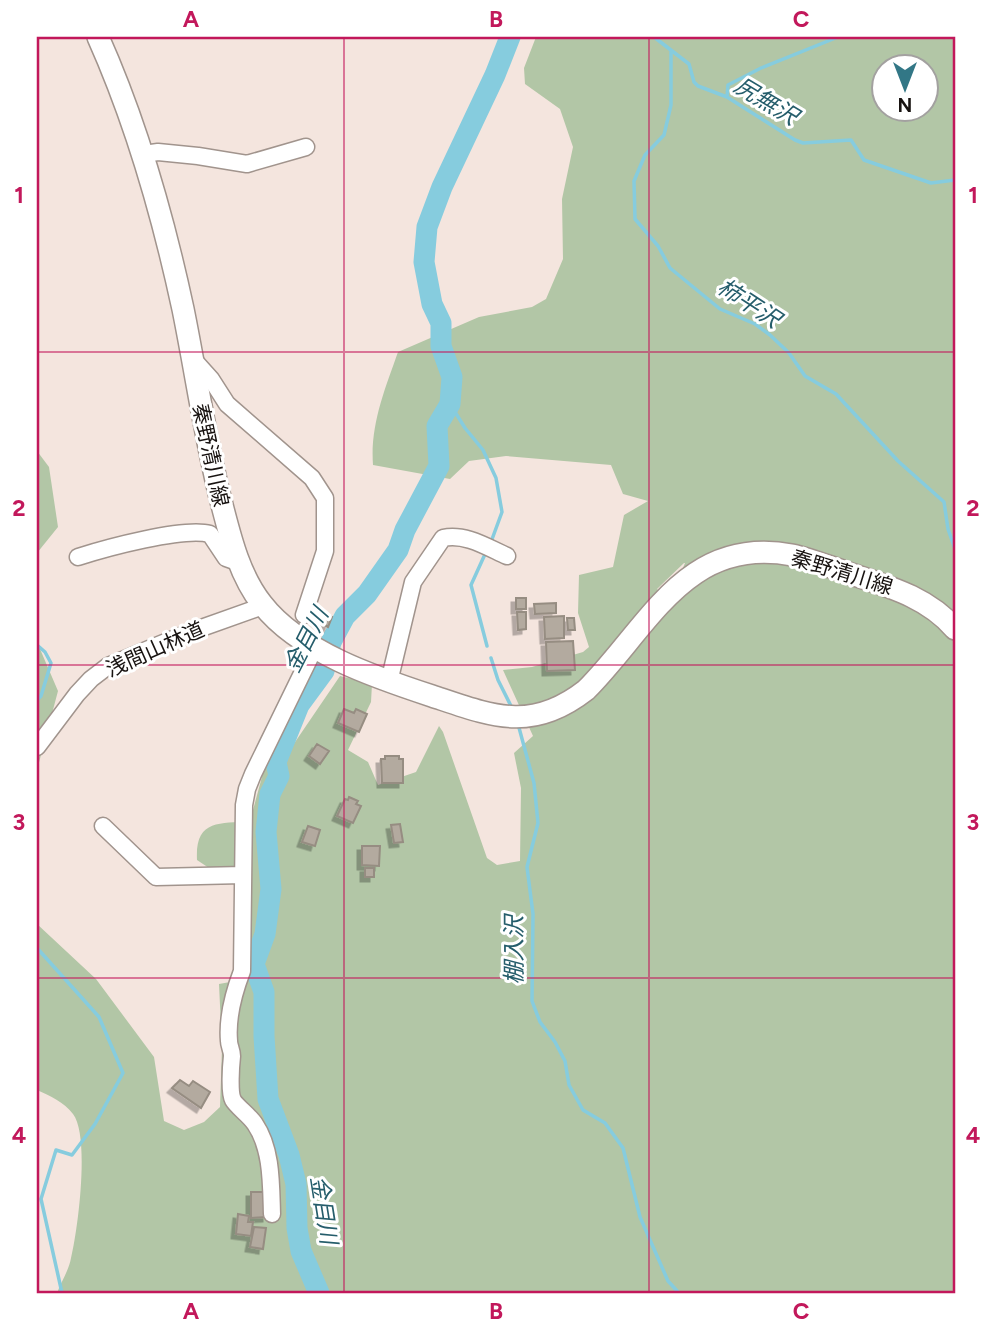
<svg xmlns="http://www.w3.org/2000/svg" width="992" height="1330" font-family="Figtree,'Noto Sans JP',sans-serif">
  <defs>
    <filter id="shadow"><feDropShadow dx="-4.5" dy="4.5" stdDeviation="0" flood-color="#0004"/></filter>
  </defs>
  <rect width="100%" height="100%" fill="#f4e5de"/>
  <path fill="#b2c6a6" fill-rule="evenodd" d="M536,37H955V1293H57C61,1282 69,1270 71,1258C78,1230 90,1136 73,1114C64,1102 50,1096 37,1090V924L96,979L154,1057L164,1121L184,1130L204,1122L220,1107L222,1048L219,984L241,980L242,890L197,860C195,819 219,824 250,821L266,762L291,748L340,676L372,684L371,702L348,750L368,762L378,785L416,772L439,726L443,732L487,858L497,865L520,861L521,788L514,753L533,736L503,670L532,667L583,652L589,647L578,613L579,575L613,567L624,515L648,501L623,494L611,465L506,456L469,461L450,479L373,465C370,425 385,389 398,352L479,317L532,307L546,299L563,259L562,199L573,147L560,109L525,84L524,68ZM884,66H926V108H884ZM684,563H685L669,601L657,589Z
    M37,451L49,467L58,527L37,553Z
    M37,642L58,691L37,770Z"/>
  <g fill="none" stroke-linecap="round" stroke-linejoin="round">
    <path stroke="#86ccde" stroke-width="3.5" d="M654,37L689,64L694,82L698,86L727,97L795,140L803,143L851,140L864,160L931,183L955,180
      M671,50V105L664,135L645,155L634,181L635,219L658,246L670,268L720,309L755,324L770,335L789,353L805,376L836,394L898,461L944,502L948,529L955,549
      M727,97L728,85L761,68L838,37
      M450,404L465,428L483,450L496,478L502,512L491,542
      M486,552L471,585L487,646
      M37,645L45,652L51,663L41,696L37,700
      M491,658L498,680L513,710
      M518,724L534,783L538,823L527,867L533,914L532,1001L540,1022L555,1042L565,1061L569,1085L583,1110L605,1123L623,1148L640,1217L668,1281L679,1293
      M37,948L99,1017L123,1073L95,1124L72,1155L56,1150L41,1199L62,1293"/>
    <path stroke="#86ccde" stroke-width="21" d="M319,1293L301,1251L297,1228L296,1184L289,1155L268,1099L264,1036V992L254,964L265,934L271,889L266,832L270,794L279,776L276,762L299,705L324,671L331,642L345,616L367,594L398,550L405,530L439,466L437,426L450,404L452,377L441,346V323L432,304L424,262L427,227L442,187L495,75L510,37"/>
  </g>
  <path fill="#b3aa9f" stroke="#968d82" stroke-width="2" filter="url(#shadow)" d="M516,598H526V609H516Z
    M556,603V613L535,614L534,604Z
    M322,612L332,617L328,627L317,621Z
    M517,612H526V629L518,630Z
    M564,616V638L545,639L544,617Z
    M567,618H574L575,630H568Z
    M573,641L575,670L547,671L546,642Z
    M344,709L354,713L356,709L367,714L359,732L338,723Z
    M317,744L329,751L320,764L309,756Z
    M385,756H399V759H403V783H382L381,759H385Z
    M349,797L358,801L356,804L361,806L353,823L337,816L345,799L348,800Z
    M400,824L403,842L394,843L391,825Z
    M308,826L320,830L315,846L302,842Z
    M362,846H380L379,866L362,865Z
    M365,868H374V877H365Z
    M180,1080L189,1086L193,1081L210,1092L201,1108L172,1088Z
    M251,1192H267V1217L251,1218Z
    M238,1214L249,1216L248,1222H253L251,1236L236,1234Z
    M254,1227L266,1228L263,1249L250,1247Z"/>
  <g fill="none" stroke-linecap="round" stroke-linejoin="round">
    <g stroke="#a1948d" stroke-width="19">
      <path id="minor" d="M144,154L158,152L198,156L247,164L306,147
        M193,359L211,379L227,404L312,478L325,498V551L304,615
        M78,557C106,548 183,527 210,534L226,558L240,563
        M389,682L413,582L443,538C465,533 487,547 507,556
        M37,747L77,694L91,679L108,666L190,632L263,606
        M103,826L156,877L243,875
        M272,1214C271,1184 272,1149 255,1124C250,1116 236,1106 233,1100C229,1093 231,1065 232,1056C232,1050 229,1046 229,1041C227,1018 234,992 242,971L244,805L247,789L253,774L315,647"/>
    </g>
    <g stroke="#a1948d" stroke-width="24">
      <path id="major" d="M98,37C137,124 163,216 183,309C196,373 205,438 221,501C230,536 239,575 262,604C299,652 377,678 432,696C492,716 531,733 586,690C649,627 686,535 792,555C811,559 830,567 848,573C887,586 928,597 955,629"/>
    </g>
    <use href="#minor" stroke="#fff" stroke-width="16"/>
    <use href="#major" stroke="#fff" stroke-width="21"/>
  </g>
  <path fill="none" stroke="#c2185b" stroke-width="2" stroke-opacity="0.55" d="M344,37V1293M649,37V1293M37,352H955M37,665H955M37,978H955"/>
  <g text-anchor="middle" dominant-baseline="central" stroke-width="6" stroke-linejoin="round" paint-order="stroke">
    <g font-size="21" fill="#181311" stroke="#fff">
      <text transform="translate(211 455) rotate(78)">秦野清川線</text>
      <text transform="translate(842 572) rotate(17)">秦野清川線</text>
      <text transform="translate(155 649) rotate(-24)">浅間山林道</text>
    </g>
    <g font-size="23" font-style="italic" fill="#255d6b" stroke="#fff">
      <text transform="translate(766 101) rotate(31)">尻無沢</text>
      <text transform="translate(749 303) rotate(33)">柿平沢</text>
      <text transform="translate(306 640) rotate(-63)">金目川</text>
      <text transform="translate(514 950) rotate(-90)">棚入沢</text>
      <text transform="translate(324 1210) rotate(81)">金目川</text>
    </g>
  </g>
  <rect width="992" height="1330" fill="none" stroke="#ffffff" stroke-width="77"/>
  <g transform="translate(905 88) rotate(180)"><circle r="33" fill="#ffffff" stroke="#a3a1a0" stroke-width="2"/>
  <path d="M0-5L12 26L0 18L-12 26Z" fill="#327786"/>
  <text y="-10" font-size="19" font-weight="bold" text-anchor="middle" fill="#181311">N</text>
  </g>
  <rect x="38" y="38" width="916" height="1254" fill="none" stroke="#c2185b" stroke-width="2.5"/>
  <g font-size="23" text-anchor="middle" font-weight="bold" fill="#c2185b">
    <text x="191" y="27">A</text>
    <text x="496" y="27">B</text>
    <text x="801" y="27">C</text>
    <text x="19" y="203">1</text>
    <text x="973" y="203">1</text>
    <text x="19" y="516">2</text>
    <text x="973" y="516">2</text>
    <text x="19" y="830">3</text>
    <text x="973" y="830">3</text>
    <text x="19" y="1143">4</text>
    <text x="973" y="1143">4</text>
    <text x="191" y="1319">A</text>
    <text x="496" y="1319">B</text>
    <text x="801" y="1319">C</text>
  </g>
</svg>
